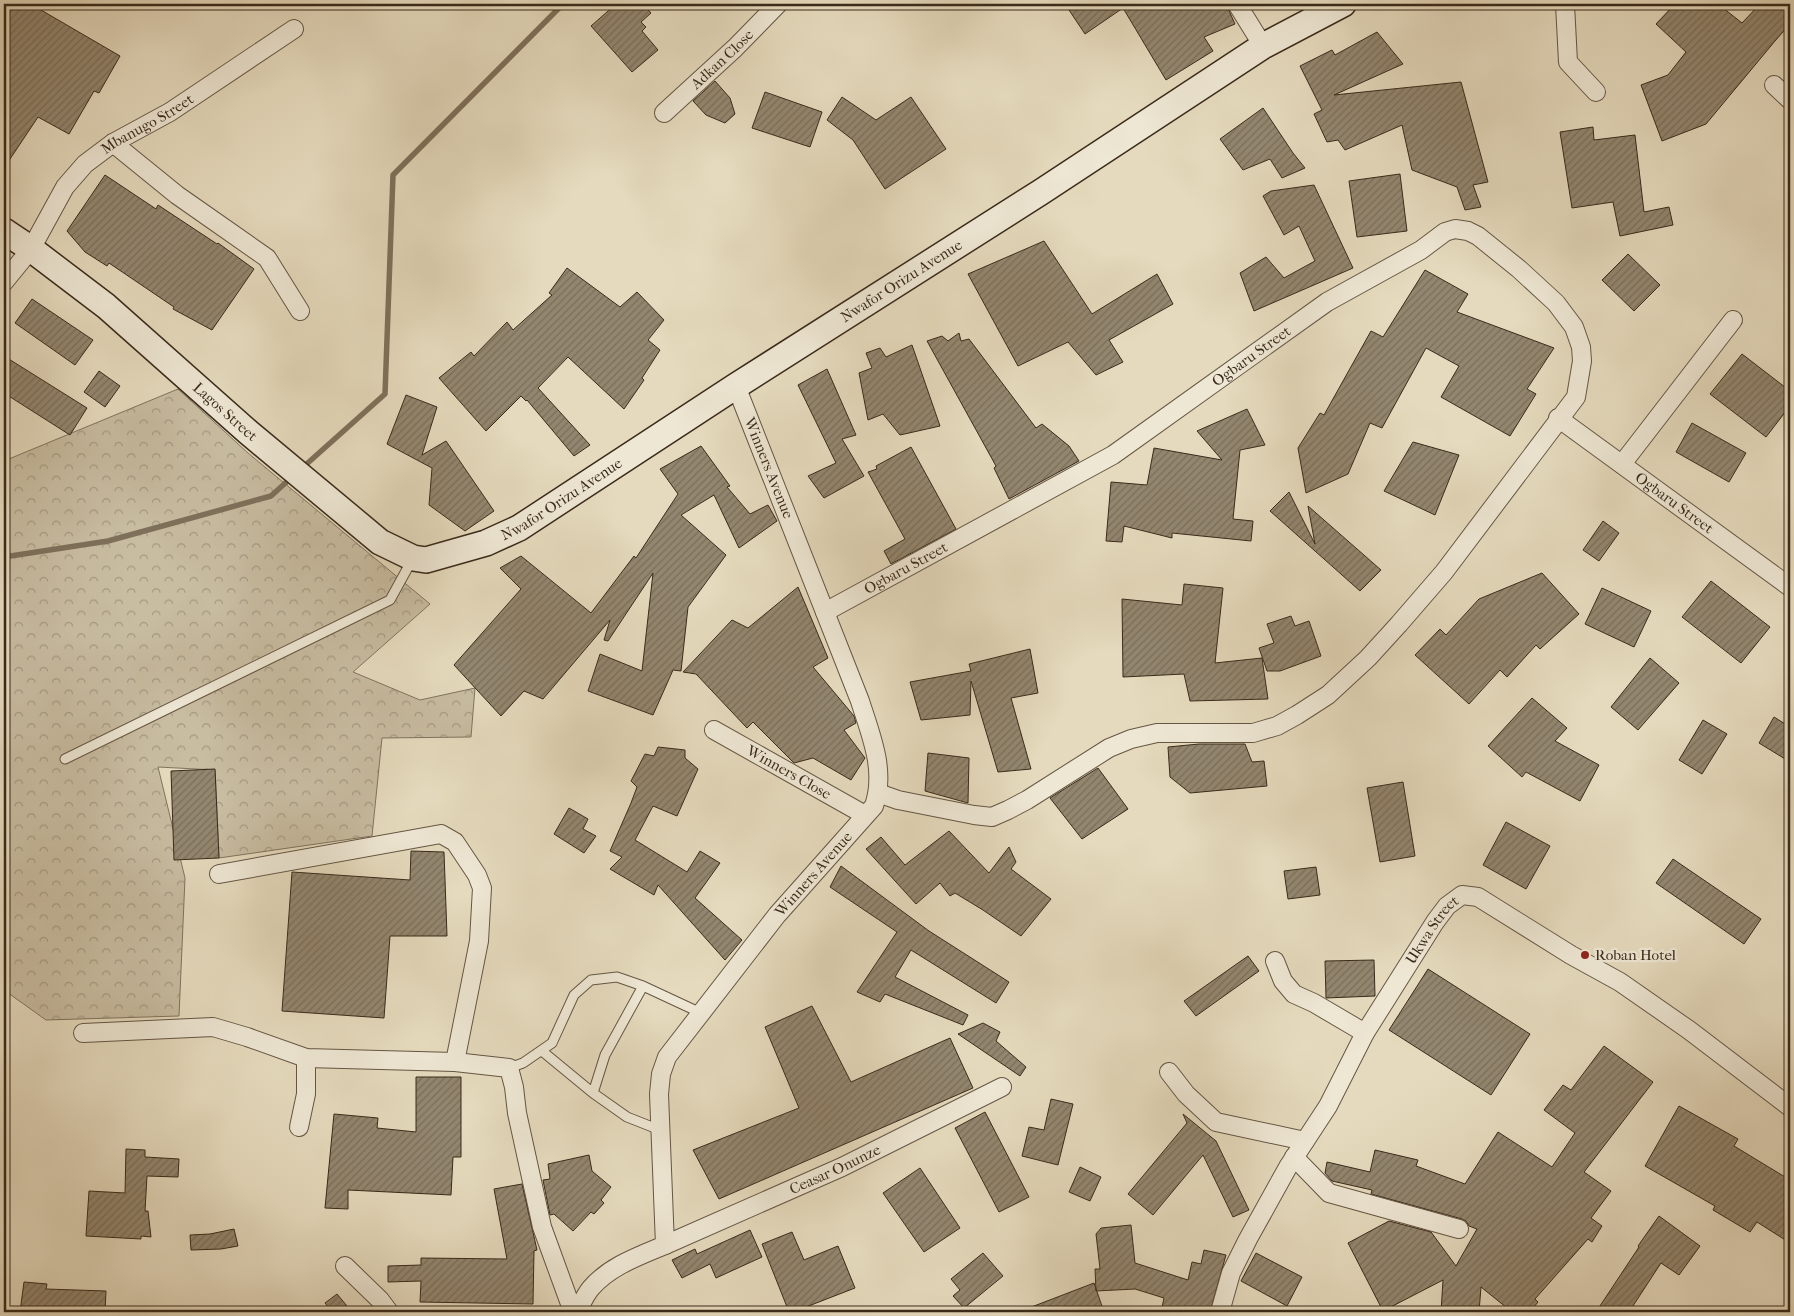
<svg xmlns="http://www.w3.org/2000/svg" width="1794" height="1316" font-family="'IM FELL French Canon',serif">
  <defs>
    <pattern id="forest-crowns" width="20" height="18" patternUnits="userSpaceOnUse" patternTransform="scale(1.25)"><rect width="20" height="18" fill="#c8bca1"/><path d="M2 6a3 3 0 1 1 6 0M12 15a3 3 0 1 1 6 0" fill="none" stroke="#a39982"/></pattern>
    <pattern id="building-hatch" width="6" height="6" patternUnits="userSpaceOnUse" patternTransform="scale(1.25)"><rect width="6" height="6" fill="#93866f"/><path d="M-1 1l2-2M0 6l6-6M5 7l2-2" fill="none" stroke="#796e5a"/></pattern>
  </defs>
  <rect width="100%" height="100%" fill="#e5dabd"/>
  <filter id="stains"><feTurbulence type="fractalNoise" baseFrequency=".004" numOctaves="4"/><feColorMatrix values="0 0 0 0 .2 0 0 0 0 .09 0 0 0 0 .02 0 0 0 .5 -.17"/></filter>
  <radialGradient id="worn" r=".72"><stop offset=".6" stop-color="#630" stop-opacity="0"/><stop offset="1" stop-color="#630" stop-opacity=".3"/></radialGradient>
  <path fill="url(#forest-crowns)" stroke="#81735e" d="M178,389L248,453L430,604L353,672L420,700L475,688L471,737L382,738L372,836L219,858L215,770L158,767L185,878L179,1016L46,1020L4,990V461Z"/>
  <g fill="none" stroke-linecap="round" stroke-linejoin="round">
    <path stroke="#7e705b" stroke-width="5.5" d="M301,469L385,394L393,175L563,4
      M4,557L108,541L271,496L292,477"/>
  </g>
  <path fill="url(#building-hatch)" stroke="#3a2a1b" d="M4,4H44L41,10L120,56L99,93L94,91L69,134L38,117L4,168Z
    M616,4H643L651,13L641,22L646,27L642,31L658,50L632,72L591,26Z
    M1065,4H1226L1235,24L1204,37L1213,51L1166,80L1123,8L1085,34Z
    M1675,4H1718L1742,23L1760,4H1790V24L1775,41L1706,124L1662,141L1641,85L1668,75L1686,52L1656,24Z
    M1377,32L1403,64L1334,95L1461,82L1488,182L1473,185L1481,207L1465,210L1457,187L1412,170L1402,125L1345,150L1338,140L1327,142L1314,114L1322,110L1300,66L1332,50L1335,55Z
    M715,81L730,98L735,114L725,123L706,115L693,101Z
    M765,92L822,112L810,147L752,128Z
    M842,97L876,120L911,97L946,149L885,189L853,140L827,120Z
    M1263,108L1293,153L1305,168L1282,178L1270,159L1243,170L1220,139Z
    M1593,127L1594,140L1635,135L1644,212L1669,207L1673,225L1620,236L1613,202L1572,208L1560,132Z
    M1400,174L1407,231L1357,237L1349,181Z
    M105,175L156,209L158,205L217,244L218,243L254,269L212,330L173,309L174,307L109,263L107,266L85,252L67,231Z
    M1314,185L1353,268L1254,311L1240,273L1266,257L1284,278L1315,261L1299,226L1284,235L1263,196L1271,191Z
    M1044,241L1092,314L1157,274L1173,304L1109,340L1123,362L1096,375L1068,342L1018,366L968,274Z
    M1628,254L1660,285L1634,311L1602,280Z
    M567,268L620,307L637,292L664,320L648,340L660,350L642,378L644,380L624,409L568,357L538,388L590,445L574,456L527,400L526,401L521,396L486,431L439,378L471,352L474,356L507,322L513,330L552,295L549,293Z
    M1425,270L1468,294L1457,312L1554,348L1527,389L1536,394L1510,436L1441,397L1459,366L1426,348L1382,428L1370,423L1348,474L1306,493L1298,448L1320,413L1324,415L1371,331L1383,337Z
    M32,299L93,340L75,365L15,323Z
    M959,333L961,341L969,339L1036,428L1042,424L1069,446L1079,461L1009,499L994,468L996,466L927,341L942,336L948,341Z
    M912,345L940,426L900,435L883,414L868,420L859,373L872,368L866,353L880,348L886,357Z
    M1742,354L1790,391V406L1766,437L1710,394Z
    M4,356L87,408L70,435L4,393Z
    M827,369L856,435L842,439L864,476L824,498L808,476L836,463L798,385Z
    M99,371L120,386L105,407L84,392Z
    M406,395L437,407L422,455L446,441L494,511L465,531L429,505L432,468L387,444Z
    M1247,409L1265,445L1240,450L1233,519L1253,521L1251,541L1172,533V538L1124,526L1122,542L1106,541L1111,482L1147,485L1154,448L1222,460L1197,431Z
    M1692,423L1746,453L1729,482L1676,452Z
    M1413,442L1459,455L1435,515L1384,491Z
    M701,446L730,486L727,487L750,514L768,505L777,521L739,548L714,495L681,515L726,555L688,607L681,671L673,670L653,715L588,691L600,654L642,671L653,573L608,641L604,640L610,620L543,699L524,691L501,716L454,665L521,589L500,568L521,556L591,613L634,556L636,558L678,494L660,469Z
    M911,447L956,529L891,564L884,551L905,539L868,472L877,469L876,466Z
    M1289,492L1315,544L1308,506L1381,570L1360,591L1270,511Z
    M1603,521L1619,533L1599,561L1583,550Z
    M1542,573L1579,614L1540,649L1536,645L1507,677L1500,670L1469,704L1415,655L1440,629L1446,635L1479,599Z
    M1711,581L1770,627L1741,663L1682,617Z
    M1184,584L1223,588L1215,663L1262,658L1268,699L1190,701L1184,674L1123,677L1122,599L1182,605Z
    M798,587L828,658L813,667L854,716L856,723L844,730L865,758L851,780L813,758L794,763L753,722L747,728L696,674L683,672L732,620L748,628Z
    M1602,588L1651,611L1634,647L1585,624Z
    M1291,616L1295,626L1309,621L1321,656L1280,671H1267L1259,648L1274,643L1267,624Z
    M1030,649L1038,693L1011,698L1031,769L998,772L971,681L970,715L921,720L910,682L971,671L969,664Z
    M1650,658L1679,683L1638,730L1611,707Z
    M1532,698L1567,728L1555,741L1599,765L1580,801L1526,772L1522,777L1488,746Z
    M1774,717L1790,727V762L1759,743Z
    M1703,720L1727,734L1702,774L1679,760Z
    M1199,744H1245L1252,762L1264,761L1267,786L1190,793L1170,777L1168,747Z
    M658,747L685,750V758L698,769L677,816L653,806L635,840L687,872L700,851L720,863L695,898L742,940L725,960L658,885L654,895L610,869L622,857L610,851L631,803L637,787L631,781L645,754L654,756Z
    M928,753L969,758L968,803L925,791Z
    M1098,768L1128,809L1082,839L1050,798Z
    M215,769L219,858L174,860L171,771Z
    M1403,782L1415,856L1380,862L1367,788Z
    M569,808L588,819L583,829L596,836L584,853L554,834Z
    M1506,822L1550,846L1526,889L1483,865Z
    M949,831L989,873L1009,847L1016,862L1011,869L1051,899L1021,936L983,910L955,893L950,896L940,883L916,904L866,849L881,837L905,865Z
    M411,851L444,852L447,936H390L384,1018L282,1011L292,872L410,880Z
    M1673,859L1761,919L1744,944L1656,883Z
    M841,866L929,931L1009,982L996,1003L911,950L895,977L968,1015L963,1025L885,994L880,1002L857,992L897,932L830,887Z
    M1316,867L1320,895L1288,899L1284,871Z
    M1248,956L1259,971L1196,1016L1184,1001Z
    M1374,960L1375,996L1326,998L1325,961Z
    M1428,969L1530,1034L1491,1095L1389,1030Z
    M812,1006L851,1082L950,1038L973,1088L719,1199L693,1150L799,1108L765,1027Z
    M983,1023L1000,1032L996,1041L1026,1067L1020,1076L958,1034Z
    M1604,1046L1653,1082L1584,1172L1611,1191L1591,1218L1602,1226L1592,1242L1588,1239L1535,1299L1538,1302L1530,1312H1512L1481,1287L1479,1312H1441L1443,1280L1383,1311L1348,1243L1389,1221L1431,1232L1456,1266L1477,1229L1469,1226L1466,1221L1462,1219L1371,1194L1372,1190L1332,1181L1325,1173L1327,1162L1370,1172L1375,1150L1418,1160L1416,1166L1465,1184L1498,1132L1552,1167L1575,1133L1544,1110L1563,1085L1571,1090Z
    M416,1077H461V1157H453L451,1195L348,1190V1209L325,1208L334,1114L378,1118L377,1128L416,1132Z
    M1051,1099L1073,1104L1058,1165L1022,1156L1029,1127L1044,1130Z
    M1679,1106L1738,1139L1734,1146L1790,1180V1243L1757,1222L1750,1232L1713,1210L1715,1206L1645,1166Z
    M985,1112L1029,1197L999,1212L955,1128Z
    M1183,1114L1216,1141L1249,1210L1233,1217L1203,1155L1153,1215L1128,1194L1187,1123Z
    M126,1149L145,1150V1157L179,1159L178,1177L147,1176L145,1211H148L151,1237L141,1236V1239L86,1236L89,1191L125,1193Z
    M589,1155L592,1171L611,1187L601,1200L604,1203L594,1214L591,1212L573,1231L554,1214L550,1215L543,1180L550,1179L548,1164Z
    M1080,1167L1101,1177L1090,1201L1069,1192Z
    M920,1168L960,1228L924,1252L883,1193Z
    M522,1184L537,1250L534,1251L533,1304L420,1302L421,1281L388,1282V1266L421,1265V1258L507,1259L494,1189Z
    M1659,1216L1700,1246L1679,1275L1661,1263L1629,1312H1596L1639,1247L1638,1246Z
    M1131,1225L1135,1263L1188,1280L1192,1262L1201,1264L1204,1250L1226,1255L1210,1312H1161L1164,1298L1135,1289L1096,1291L1095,1269H1100L1096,1234L1101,1228Z
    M234,1229L238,1246L221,1249L191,1250L190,1235L210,1234Z
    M750,1230L762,1257L716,1278L710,1264L682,1278L672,1260L695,1249L697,1254Z
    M792,1232L804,1260L838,1246L855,1288L793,1312H789L762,1244Z
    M983,1253L1003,1276L964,1308L953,1296L960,1290L951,1279Z
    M1256,1253L1302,1277L1287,1306L1241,1281Z
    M24,1282L47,1284L46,1289L106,1291L105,1311L44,1309V1312H20Z
    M1094,1283L1104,1312H1022L1021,1311Z
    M337,1294L352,1312H332L325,1303Z"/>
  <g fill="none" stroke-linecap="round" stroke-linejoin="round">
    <g stroke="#655644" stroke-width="11">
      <path id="lane" d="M65,759L390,600L412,560
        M542,1051L593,1093L627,1117L660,1130
        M509,1068L523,1063L552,1043L574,995L591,980L617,977L643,986L701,1013
        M593,1093L605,1055L643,986"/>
    </g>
    <g stroke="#655644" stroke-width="20">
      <g id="street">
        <path d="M1237,4L1263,46"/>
        <path d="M1565,4L1568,62L1596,92"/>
        <path d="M1774,85L1790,100"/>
        <path id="s1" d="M664,113L735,48L778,4"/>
        <path d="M113,143L177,195L267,258L300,311"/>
        <path id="s2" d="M4,282L31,249L65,187L85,164L113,143L170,112L294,29"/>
        <path id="s3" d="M1558,418L1790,587"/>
        <path d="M1622,464L1733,320"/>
        <path id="s4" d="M825,612L1113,455L1327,302L1421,250L1445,232L1455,229L1468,231L1478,236L1519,269L1556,303L1574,327L1581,347L1582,361L1576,397L1444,572L1399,624L1368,658L1328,695L1297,715L1277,726L1253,733H1157L1131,739L1109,748L1027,800L1008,810L992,817L974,815L898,800L878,793"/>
        <path id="s5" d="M714,730L865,815"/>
        <path d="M219,874L441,834L455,842L477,875L482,888L479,941L455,1062"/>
        <path d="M1275,961L1283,981L1294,994L1314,1003L1365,1033"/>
        <path d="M83,1033L213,1027L247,1037L306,1058L455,1062L509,1068L514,1087L517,1113L542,1227L573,1312"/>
        <path d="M1169,1072L1186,1094L1216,1122L1305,1141"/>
        <path d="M299,1127L306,1094V1058"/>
        <path d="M1294,1157L1329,1193L1459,1229"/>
        <path id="s6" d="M665,1245L842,1167L1002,1087"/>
        <path d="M345,1266L380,1300L389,1312"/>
        <path id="s7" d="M577,1312C581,1305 585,1295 591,1288C610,1266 639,1256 665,1245L659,1094L661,1074L667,1057L777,915L874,806C886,770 871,736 860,701L736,386"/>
        <path id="s8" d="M1220,1312L1231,1273L1248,1239L1288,1167L1328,1106L1365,1033L1435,922L1447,906L1462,895L1478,897L1571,955L1620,982L1689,1030L1790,1107"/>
      </g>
    </g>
    <g stroke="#3a2a1b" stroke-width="28">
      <g id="secondary">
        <path id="s9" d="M4,231L31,249L106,306L248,432L380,542L413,558L426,560L486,543L519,528L736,386L1041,192L1263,46L1343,4"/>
      </g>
    </g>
    <use href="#lane" stroke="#eee7d4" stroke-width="9"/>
    <use href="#street" stroke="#eee7d4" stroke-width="18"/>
    <use href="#secondary" stroke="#eee7d4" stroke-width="25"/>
  </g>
  <circle fill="#8f2418" stroke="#eee7d4" stroke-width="2" cx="1585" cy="955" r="5"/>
  <g text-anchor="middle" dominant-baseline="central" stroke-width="4.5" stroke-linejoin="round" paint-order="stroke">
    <g font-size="15" fill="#3a2a1b" stroke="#eee7d4">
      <text stroke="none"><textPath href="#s1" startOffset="79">Adkan Close</textPath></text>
      <text stroke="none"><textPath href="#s2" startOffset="218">Mbanugo Street</textPath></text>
      <text stroke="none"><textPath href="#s9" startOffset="1092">Nwafor Orizu Avenue</textPath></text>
      <text stroke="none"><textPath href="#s4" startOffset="498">Ogbaru Street</textPath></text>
      <text stroke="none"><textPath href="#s9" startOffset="286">Lagos Street</textPath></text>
      <text transform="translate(769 468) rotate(68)">Winners Avenue</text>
      <text stroke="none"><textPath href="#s9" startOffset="688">Nwafor Orizu Avenue</textPath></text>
      <text stroke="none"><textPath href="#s3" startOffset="144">Ogbaru Street</textPath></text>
      <text stroke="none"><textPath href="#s4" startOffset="92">Ogbaru Street</textPath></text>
      <text stroke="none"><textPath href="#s5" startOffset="86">Winners Close</textPath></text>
      <text stroke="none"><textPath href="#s7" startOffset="538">Winners Avenue</textPath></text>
      <text stroke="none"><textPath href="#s8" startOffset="439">Ukwa Street</textPath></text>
      <text stroke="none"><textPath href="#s6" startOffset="186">Ceasar Onunze</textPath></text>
    </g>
    <g font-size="15" fill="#3a2a1b" stroke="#eee7d4" text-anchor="start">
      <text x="1595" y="955">Roban Hotel</text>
    </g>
  </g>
  <rect width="1794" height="1316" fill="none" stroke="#e5dabd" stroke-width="20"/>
  <rect x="5" y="5" width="1784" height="1306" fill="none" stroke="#3a2a1b" stroke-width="2.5"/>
  <rect x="10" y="10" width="1774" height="1296" fill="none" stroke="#3a2a1b"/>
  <rect width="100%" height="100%" filter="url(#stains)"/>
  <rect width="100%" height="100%" fill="url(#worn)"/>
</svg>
